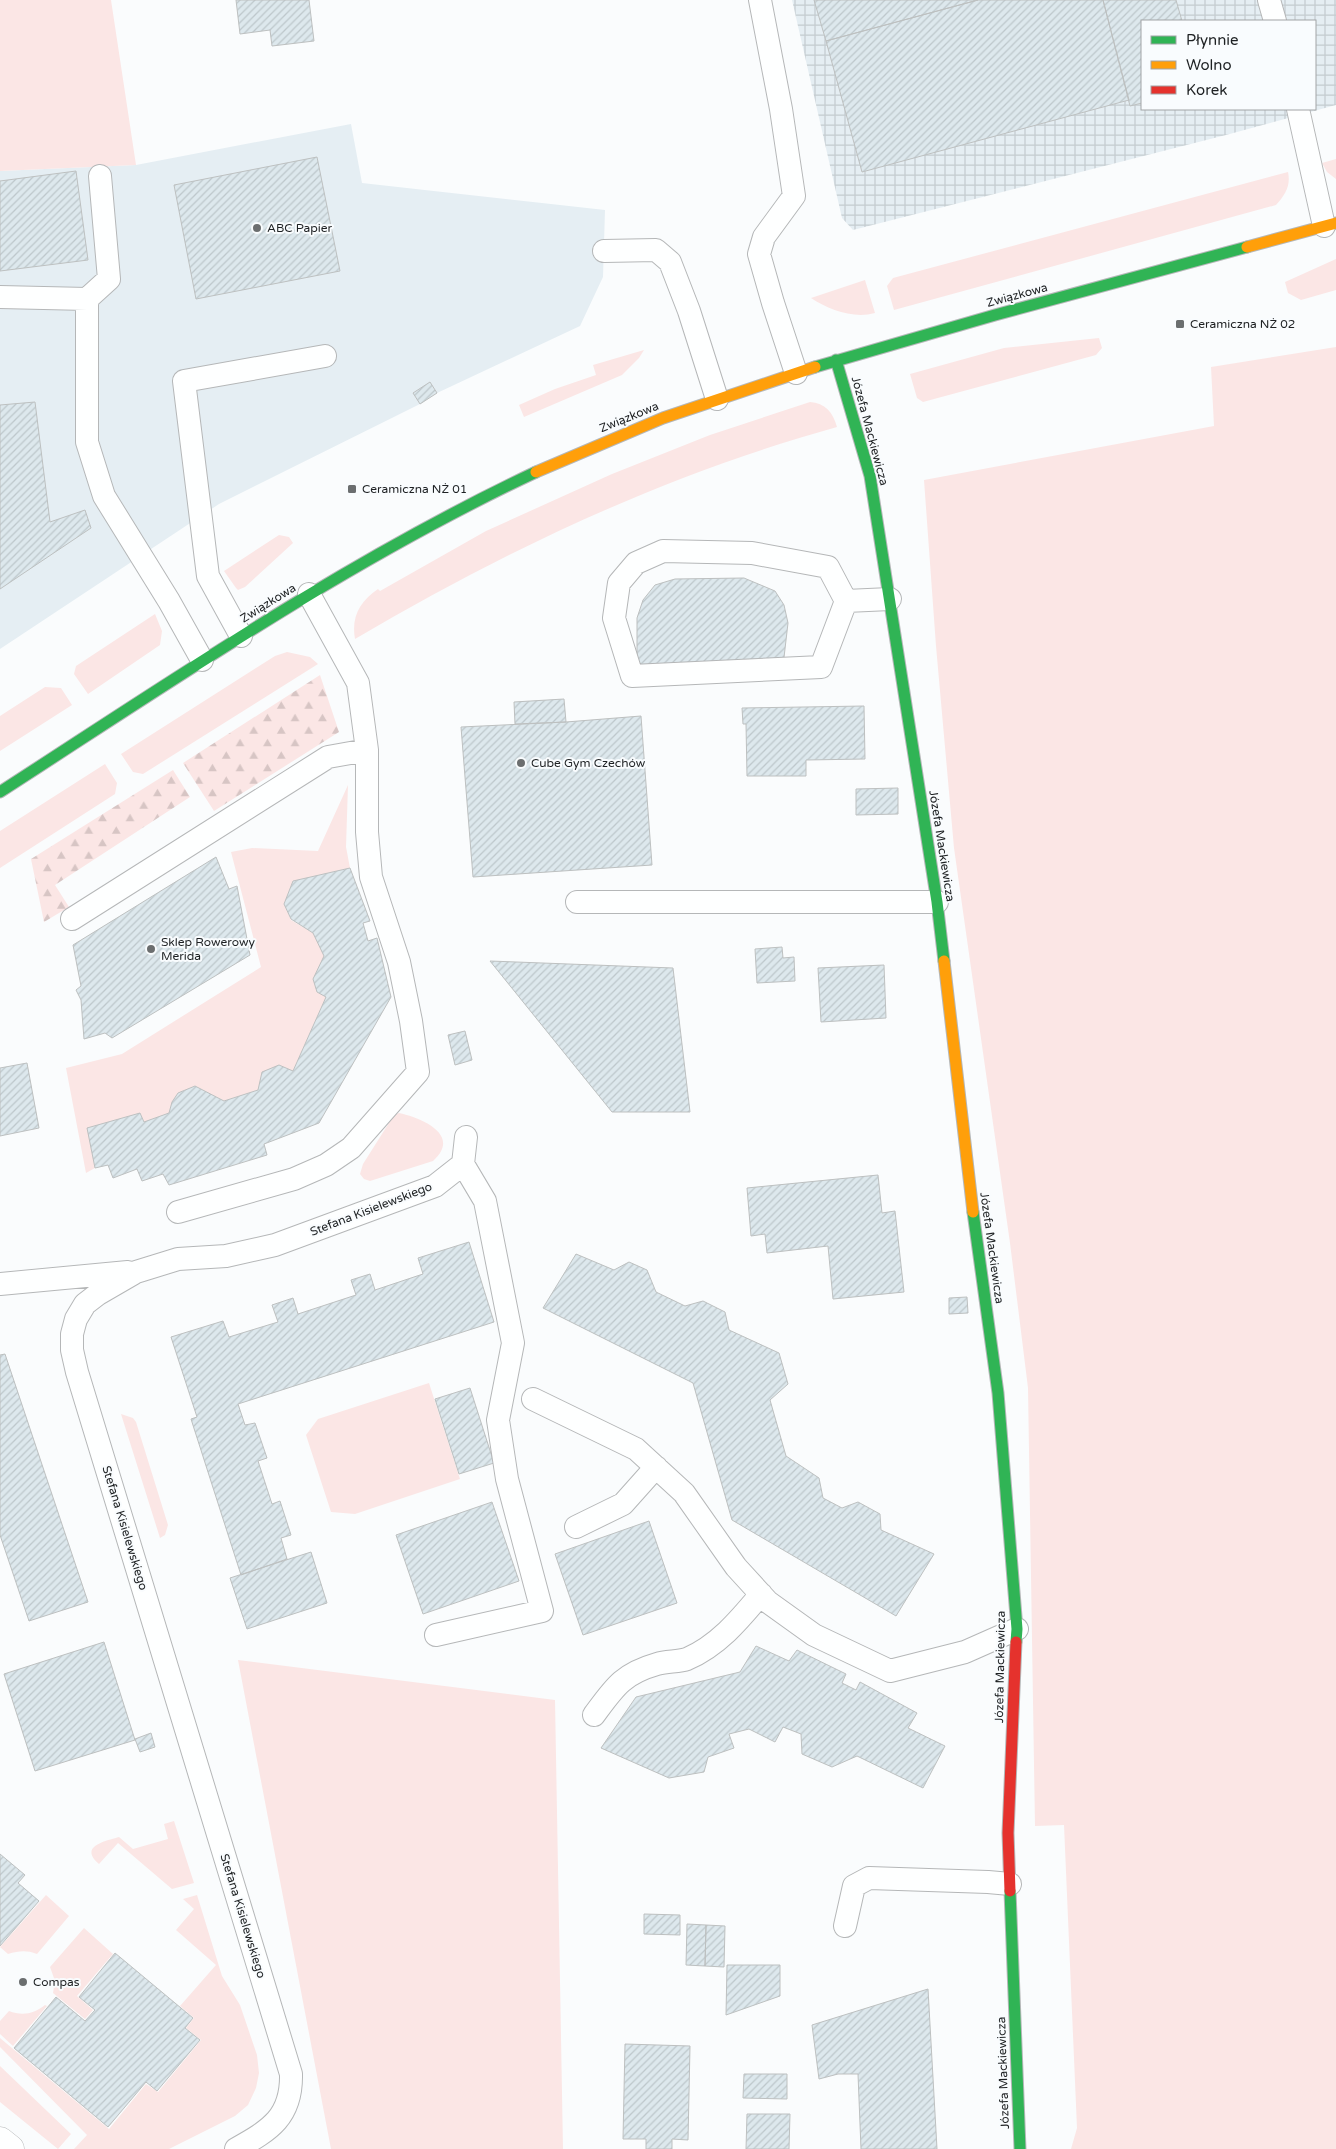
<svg xmlns="http://www.w3.org/2000/svg" width="1336" height="2149" font-family="'Varela Round',sans-serif">
  <defs>
    <pattern id="industrial-grid" width="8" height="8" patternUnits="userSpaceOnUse" patternTransform="scale(1.25)"><rect width="8" height="8" fill="#e5eef3"/><path d="M0 4h8M4 0v8" fill="none" stroke="#c4ccd0"/></pattern>
    <pattern id="forest-firs" width="22" height="20" patternUnits="userSpaceOnUse" patternTransform="scale(1.25)"><rect width="22" height="20" fill="#fbe6e5"/><path d="M5 1l3.5 6h-7zM16 11l3.5 6h-7z" fill="#d7c5c4"/></pattern>
    <pattern id="building-hatch" width="6" height="6" patternUnits="userSpaceOnUse" patternTransform="scale(1.25)"><rect width="6" height="6" fill="#dde8ed"/><path d="M-1 1l2-2M0 6l6-6M5 7l2-2" fill="none" stroke="#bdc7cb"/></pattern>
  </defs>
  <rect width="100%" height="100%" fill="#fafcfd"/>
  <path fill="#e5eef3" d="M351,124L362,183L605,210L603,277L580,326L437,393L420,404L219,504L0,649V171L136,165Z"/>
  <path fill="url(#industrial-grid)" fill-rule="evenodd" d="M792,0H1336V105L1226,135L853,230L842,218ZM1142,21H1315V109H1142Z"/>
  <path fill="#fbe6e5" d="M0,0H111L136,165L0,171Z
    M1336,159V179L1327,172L1322,163Z
    M1288,172C1291,186 1285,195 1276,205L894,310L887,286L893,278Z
    M1336,259V290L1301,300L1288,293L1285,282Z
    M865,280L875,313C854,319 829,310 811,298Z
    M1099,338L1102,348L1096,355L923,402L917,398L910,374L1004,348Z
    M1336,347V2149H1071L1077,2128L1064,1825L1035,1826L1028,1388L1010,1243L954,848L936,646L924,480L1214,426L1211,367Z
    M644,350L639,358L622,375L524,417L519,405L555,389L596,375L593,365Z
    M810,402C825,403 833,412 837,427C665,475 508,549 355,639C351,617 360,601 378,589L380,591L486,531L612,474L710,435Z
    M279,535L289,537L293,543L245,587L238,590L236,588L224,571Z
    M155,614L162,631L160,645L88,694L74,674L76,666Z
    M287,652L310,657L318,664L143,774L133,772L121,754L275,656Z
    M45,687L61,688L72,705L0,751V716Z
    M105,764L117,783L115,794L0,868V831Z
    M348,785L346,847L350,868L293,881L284,904L291,920L313,933L324,956L317,992L326,997L293,1071L279,1065L258,1090L224,1101L195,1086C178,1093 174,1095 169,1113L144,1122L140,1113L88,1128L95,1168L86,1173L66,1068L122,1054L261,967L231,852L252,848L318,851Z
    M399,1113C422,1118 462,1135 433,1161L370,1181L364,1179L360,1174L363,1164L394,1115Z
    M429,1383L460,1479L355,1514L331,1512L306,1435L318,1419Z
    M121,1414L133,1418L136,1422L168,1525L165,1535L160,1538Z
    M238,1660L555,1700L563,2149H331Z
    M174,1821L194,1883L172,1889L118,1843L99,1864C78,1846 106,1841 119,1837L133,1849L168,1839L164,1824Z
    M46,1895L69,1916L37,1954C26,1950 19,1951 8,1954L0,1947Z
    M197,1895L222,1976L240,2005L257,2055L259,2073L256,2088L248,2105L235,2116L169,2149H74L87,2135L0,2047V2038L109,2129L146,2084L158,2092L201,2040L186,2028L194,2018L180,2006L216,1965L176,1930L194,1909L183,1899Z
    M84,1928L113,1954L77,1996L93,2010L85,2019L53,1993L55,1981L50,1967Z
    M45,2005L47,2006L13,2046L0,2034V2021L9,2011C22,2016 34,2014 45,2005Z
    M0,2066L71,2134L58,2149L0,2102Z"/>
  <path fill="url(#forest-firs)" d="M320,675L339,732L214,811L183,763Z
    M173,770L190,797L55,885L69,907L44,922L31,859Z"/>
  <path fill="url(#building-hatch)" stroke="#bdc0c0" d="M236,0H309L314,41L272,46L270,30L240,34Z
    M814,0H978L826,41Z
    M978,0H1103L1129,100L862,172L826,41Z
    M1103,0H1176L1182,21H1142V103L1130,106Z
    M317,157L340,271L196,299L174,185Z
    M76,171L88,260L0,271V181Z
    M430,382L437,393L420,404L413,393Z
    M35,402L50,522L85,510L91,528L0,589V405Z
    M744,578L775,591L784,605L788,623L783,666H637V618L643,600L655,585L675,579Z
    M564,699L566,722L515,724L514,702Z
    M864,706L865,759L806,760V776H747L746,724H743L742,708Z
    M641,716L652,865L473,877L461,727L566,722Z
    M898,788V814L856,815V789Z
    M216,857L229,889L237,886L250,955L112,1038L105,1033L84,1039L81,1000L76,990L81,986L73,945Z
    M350,868L370,921L363,923L368,941L377,938L391,997L319,1123L264,1144L267,1155L169,1185L163,1174L142,1181L137,1169L113,1178L108,1165L95,1168L87,1128L140,1113L144,1122L169,1113L172,1102L178,1093L195,1086L224,1101L258,1090L262,1072L279,1065L293,1071L326,997L317,992L313,979L324,956L313,933L291,919L284,904L293,881Z
    M782,947L783,958L794,957L795,981L757,983L755,949Z
    M490,961L673,968L690,1112H612Z
    M884,965L886,1018L821,1022L818,968Z
    M465,1031L472,1060L455,1065L448,1035Z
    M27,1063L39,1128L0,1136V1068Z
    M878,1175L882,1213L895,1211L904,1292L833,1299L828,1246L767,1253L765,1234L751,1236L747,1188Z
    M469,1242L494,1322L238,1404L245,1425L255,1423L267,1458L258,1461L272,1504L280,1501L291,1535L281,1538L287,1559L241,1575L191,1419L197,1417L171,1337L223,1321L229,1337L278,1322L272,1305L293,1298L298,1314L356,1295L351,1280L370,1274L375,1290L423,1274L418,1258Z
    M576,1254L614,1270L629,1262L647,1270L656,1292L685,1306L703,1301L725,1312L729,1330L779,1353L788,1384L770,1400L786,1456L819,1478L823,1498L842,1508L858,1502L880,1514L881,1530L934,1554L896,1616L732,1520L693,1383L543,1308Z
    M967,1297L968,1313L949,1314V1298Z
    M5,1354L88,1602L29,1621L0,1535V1355Z
    M470,1388L494,1463L459,1474L435,1399Z
    M492,1502L519,1581L423,1614L396,1535Z
    M649,1521L677,1603L583,1635L555,1554Z
    M311,1552L327,1603L247,1629L230,1578Z
    M104,1642L135,1740L35,1771L4,1674Z
    M756,1646L789,1661L797,1650L846,1674L842,1683L856,1690L860,1682L917,1713L908,1728L945,1746L923,1788L857,1756L832,1767L802,1754L801,1734L783,1727L775,1742L749,1729L729,1734L734,1748L708,1757L704,1772L669,1778L601,1748L636,1697L740,1672Z
    M151,1733L155,1747L140,1752L135,1739Z
    M0,1854L25,1875L18,1883L39,1901L0,1946Z
    M644,1914L680,1915V1935L644,1934Z
    M687,1924L706,1925L705,1966L686,1965Z
    M706,1925L725,1926L724,1967L705,1966Z
    M115,1953L193,2018L185,2028L200,2040L157,2091L146,2082L108,2127L14,2048L56,1997L85,2021L95,2010L79,1997Z
    M727,1965H780V1996L726,2015Z
    M928,1989L937,2149H861L858,2074H838L819,2079L812,2025Z
    M625,2044L690,2046L688,2140L672,2139V2149H646V2139H623Z
    M744,2074H787V2099L743,2098Z
    M747,2114H790L789,2149H746Z"/>
  <g fill="none" stroke-linecap="round" stroke-linejoin="round">
    <g stroke="#b5b7b8" stroke-width="24">
      <path id="lane" d="M760,0L781,109L794,196L764,237L759,254L773,303L796,373
        M1269,0L1275,21
        M1298,109L1324,226
        M604,251L656,250L670,262L689,311L717,399
        M0,297L87,299L109,279L100,176
        M87,299V442L104,496L169,601L202,660
        M846,601L821,667L632,676L614,618L619,583L636,563L663,551L752,553L828,567L846,601L890,599
        M241,636L208,576L184,381L325,356
        M577,902H937
        M72,919L328,757L367,750
        M178,1212L294,1179L326,1165L351,1148L418,1072L411,1021L399,962L371,877L367,832V750L358,683L309,594
        M0,1284L128,1272
        M533,1399L636,1449L684,1493L736,1567L768,1602L814,1635L890,1671L965,1652L1017,1629
        M576,1527L623,1504L656,1467
        M436,1635L542,1611L507,1479L498,1420L513,1343L485,1201L463,1164
        M594,1715C614,1688 622,1674 657,1664C667,1661 678,1662 687,1659C719,1645 740,1619 761,1594
        M845,1926L854,1886L869,1878L988,1882L1010,1884
        M236,2149C270,2130 292,2117 291,2074L77,1372L72,1350V1334L76,1319L85,1304L98,1294L136,1272L178,1259L226,1256L275,1245L435,1186L463,1164L466,1137"/>
    </g>
    <g stroke="#b5b7b8" stroke-width="29">
      <path id="street" d="M0,2141L10,2149"/>
    </g>
    <g stroke="#b5b7b8" stroke-width="13">
      <path id="fast" d="M836,360L870,476L937,902L944,961
        M815,367L995,315L1247,247
        M0,792C175,679 347,561 536,472
        M973,1212L998,1393L1017,1629L1016,1642
        M1010,1891L1020,2149"/>
    </g>
    <g stroke="#b5b7b8" stroke-width="13">
      <path id="slow" d="M1247,247L1336,223
        M536,472L663,418L815,367
        M944,961L973,1212"/>
    </g>
    <g stroke="#b5b7b8" stroke-width="13">
      <path id="jam" d="M1010,1891L1008,1833L1016,1642"/>
    </g>
    <use href="#lane" stroke="#feffff" stroke-width="22"/>
    <use href="#street" stroke="#feffff" stroke-width="28"/>
    <use href="#fast" stroke="#30b455" stroke-width="11"/>
    <use href="#slow" stroke="#ff9f0a" stroke-width="11"/>
    <use href="#jam" stroke="#e5322d" stroke-width="11"/>
  </g>
  <g fill="#6b6e6f" stroke="#f9fcfe" stroke-width="2">
    <circle cx="257" cy="228" r="5"/>
    <rect x="1175" y="319" width="10" height="10" rx="2.5"/>
    <rect x="347" y="484" width="10" height="10" rx="2.5"/>
    <circle cx="521" cy="763" r="5"/>
    <circle cx="151" cy="949" r="5"/>
    <circle cx="23" cy="1982" r="5"/>
  </g>
  <g text-anchor="middle" dominant-baseline="central" stroke-width="4" stroke-linejoin="round" paint-order="stroke">
    <g font-size="12" fill="#1e2123" stroke="#f9fcfe" text-anchor="start">
      <text x="267" y="228">ABC Papier</text>
      <text x="1190" y="324">Ceramiczna NŻ 02</text>
      <text x="362" y="489">Ceramiczna NŻ 01</text>
      <text x="531" y="763">Cube Gym Czechów</text>
      <text x="161" y="942">Sklep Rowerowy<tspan x="161" dy="14">Merida</tspan></text>
      <text x="33" y="1982">Compas</text>
    </g>
    <g font-size="12" fill="#1e2123" stroke="#f9fcfe">
      <text transform="translate(1017 295) rotate(-15)">Związkowa</text>
      <text transform="translate(629 417) rotate(-22)">Związkowa</text>
      <text transform="translate(870 431) rotate(75)">Józefa Mackiewicza</text>
      <text transform="translate(268 603) rotate(-32)">Związkowa</text>
      <text transform="translate(942 846) rotate(81)">Józefa Mackiewicza</text>
      <text transform="translate(371 1209) rotate(-21)">Stefana Kisielewskiego</text>
      <text transform="translate(992 1248) rotate(82)">Józefa Mackiewicza</text>
      <text transform="translate(125 1528) rotate(73)">Stefana Kisielewskiego</text>
      <text transform="translate(1000 1667) rotate(-89)">Józefa Mackiewicza</text>
      <text transform="translate(243 1916) rotate(73)">Stefana Kisielewskiego</text>
      <text transform="translate(1003 2073) rotate(-92)">Józefa Mackiewicza</text>
    </g>
  </g>
  <rect x="1141" y="20" width="175" height="90" fill="#f9fcfe" stroke="#a1a4a6"/>
  <rect x="1151" y="36" width="25" height="8" fill="#30b455" stroke="#a1a4a6"/>
  <text x="1186" y="45" font-size="15" fill="#1e2123">Płynnie</text>
  <rect x="1151" y="61" width="25" height="8" fill="#ff9f0a" stroke="#a1a4a6"/>
  <text x="1186" y="70" font-size="15" fill="#1e2123">Wolno</text>
  <rect x="1151" y="86" width="25" height="8" fill="#e5322d" stroke="#a1a4a6"/>
  <text x="1186" y="95" font-size="15" fill="#1e2123">Korek</text>
</svg>
